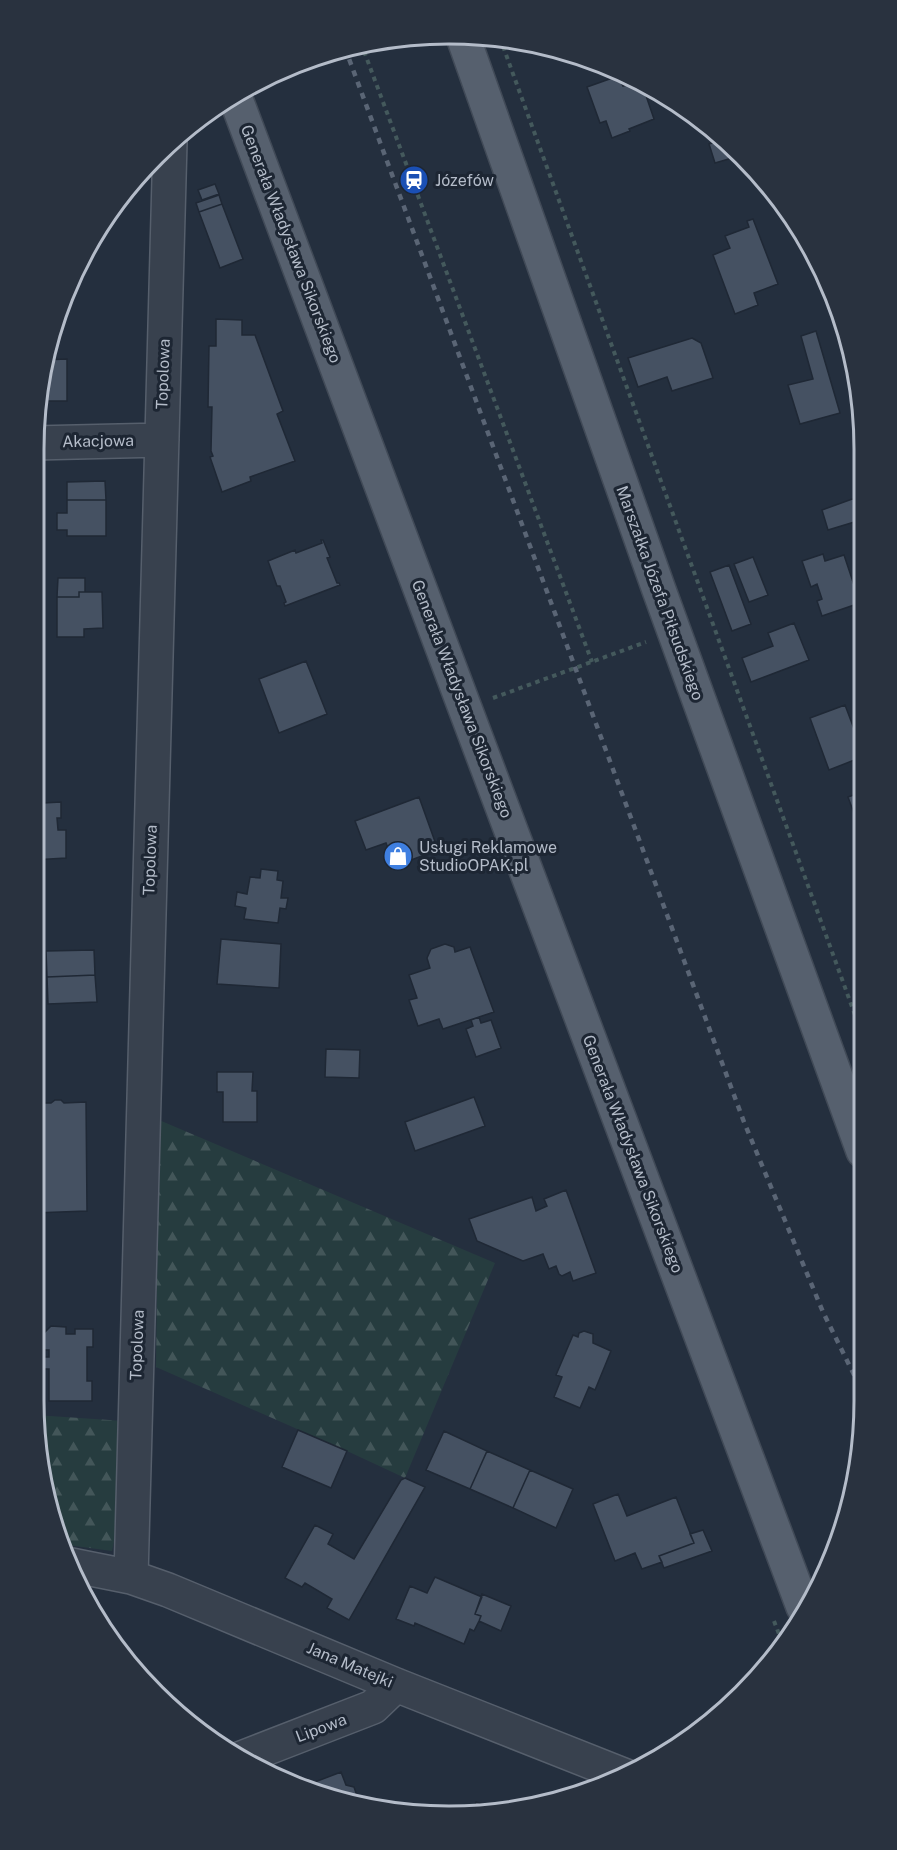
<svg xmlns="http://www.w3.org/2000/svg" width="897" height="1850" font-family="'Public Sans',sans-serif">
  <defs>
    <pattern id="forest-firs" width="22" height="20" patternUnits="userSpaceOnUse" patternTransform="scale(1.5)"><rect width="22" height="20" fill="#263c3f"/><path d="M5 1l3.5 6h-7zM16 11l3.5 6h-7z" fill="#435659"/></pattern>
  </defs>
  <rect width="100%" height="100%" fill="#242f3e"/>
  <path fill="url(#forest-firs)" d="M159,1120L495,1263L405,1478L347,1451L156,1367Z
    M35,1415L124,1421L121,1510L112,1551L60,1544L55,1535Z"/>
  <path fill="#455162" stroke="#1f2835" stroke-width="1.5" d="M618,76L623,86L637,82L642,84L654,119L629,129L630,131L612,138L606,121L600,123L587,87Z
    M723,140L739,156L715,163L709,144Z
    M215,184L219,194L202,200L198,190Z
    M219,195L222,204L199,212L196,203Z
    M222,204L243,259L220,268L199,212Z
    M753,219L778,284L754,293L758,305L735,314L713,255L730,248L725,236L749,227L747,221Z
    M69,282V306H60L65,289Z
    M216,319L242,320V335H255L283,411L277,414L295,461L250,477L251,481L222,492L210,457L213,456L211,451L212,407H208L209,346H216Z
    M816,331L840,413L800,424L788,385L813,379L801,336Z
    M692,338L701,343L713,378L672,391L667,377L638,387L628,358Z
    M67,359V401H42V395H38L43,360Z
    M858,384L860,407L857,408L854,391L856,390L855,385Z
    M105,481L106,500H67V482Z
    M855,498L861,520L828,530L822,510Z
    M67,500H106V536H67V530H57V513H67Z
    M321,540H323L330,557L327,558L337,583H339L340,585L285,606L284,603L286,602L280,586H277L268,561L295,550L296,553L322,543Z
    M823,554L825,561L844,555L860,603L822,616L817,601L822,599L817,584L811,587L802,561Z
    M753,557L768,595L749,602L734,564Z
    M729,565L751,624L732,631L710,572Z
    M58,578H85V592H79V597H57Z
    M79,592H102L103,628L84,629V637H57V597H79Z
    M794,623L809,660L751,682L742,658L773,646L768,633Z
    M306,661L327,714L279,733L259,679Z
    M845,705L862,750V757L829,770L810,718Z
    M862,792V817L856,819L848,797Z
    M419,797L438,850L395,866L386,843L366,850L355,821Z
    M61,802V818H57L58,830H66V858L33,860V808H43V803Z
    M261,869L278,871L277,880L283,881L281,898H288L286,909L280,908L278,923L244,919L246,908L235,906L237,892L247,894L250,877L260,878Z
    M221,939L281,944L279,988L217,984Z
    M445,944L454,947L455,952L470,947L494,1012L443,1029L439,1019L418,1026L409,1000L417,998L409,975L430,968L427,958L431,949Z
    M94,950L95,975L47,977L46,951Z
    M95,975L97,1002L48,1004L47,977Z
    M479,1017L481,1023L491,1020L501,1048L476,1057L466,1029L473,1026L471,1020Z
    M326,1049L360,1050L359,1078L325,1077Z
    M217,1072H253L252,1091H257V1122H223V1092H217Z
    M474,1097L485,1126L415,1151L405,1122Z
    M55,1100H61L64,1103L86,1102L87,1211L33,1213V1164H42L40,1103H51Z
    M566,1190L596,1273L573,1281L570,1272L562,1276L559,1274L556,1266L549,1269L543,1254L523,1261L477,1241L469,1219L532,1197L536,1211L547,1206L544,1199Z
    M51,1326L66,1327V1334H75V1329H93V1347H87V1381H92V1401H49V1369H44V1357H49V1350H42V1335Z
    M584,1331L593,1334V1343L611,1351L595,1390L589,1387L580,1408L554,1397L562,1377L556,1375L573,1335L578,1337L579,1333Z
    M298,1430L347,1451L331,1488L282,1467Z
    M444,1431L487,1451L470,1489L426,1470Z
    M487,1451L530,1470L513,1508L470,1489Z
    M530,1470L573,1489L556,1528L513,1508Z
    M405,1478L425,1487L349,1620L327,1608L332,1599L305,1583L302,1587L285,1578L315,1525L333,1534L328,1544L354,1559L401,1480Z
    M618,1494L627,1516L676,1497L694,1543L659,1556L662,1562L642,1569L635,1553L615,1561L593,1504Z
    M703,1530L712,1551L664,1568L659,1556L694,1543L690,1534Z
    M435,1577L482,1597L475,1614L481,1616L479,1621L474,1631L470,1629L464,1644L415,1623L414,1626L396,1619L410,1586L427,1593Z
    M482,1594L511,1606L501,1631L479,1621L481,1616L475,1614Z
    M341,1772L346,1785L354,1787L357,1796L351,1803L309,1791L307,1785Z
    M476,1802L492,1807L491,1813L472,1812Z"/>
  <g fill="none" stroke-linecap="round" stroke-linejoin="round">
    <g stroke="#565f6c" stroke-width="36">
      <path id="minor" d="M34,443L162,440
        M71,1565L131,1577L168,1590L396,1685L626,1776
        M131,1577L170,142
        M239,1759L373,1707L396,1685"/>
    </g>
    <g stroke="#414a57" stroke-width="36">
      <path id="major" d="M462,34L659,590L863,1151
        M234,94L803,1607"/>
    </g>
    <path stroke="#44595c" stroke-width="4" stroke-dasharray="4.5 4.5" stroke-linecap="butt" d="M500,38L863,1037
      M361,43L592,662
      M493,698L646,642
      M774,1621L782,1642"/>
    <use href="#minor" stroke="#38414e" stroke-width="33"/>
    <use href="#major" stroke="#56606e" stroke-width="33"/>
    <path stroke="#5a6575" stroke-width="4.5" stroke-dasharray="6 6" stroke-linecap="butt" d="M345,48L744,1122L823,1312L864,1395"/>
  </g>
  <defs>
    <g id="station-disc" transform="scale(1.5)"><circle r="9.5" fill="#1a4fb4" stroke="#1d2633"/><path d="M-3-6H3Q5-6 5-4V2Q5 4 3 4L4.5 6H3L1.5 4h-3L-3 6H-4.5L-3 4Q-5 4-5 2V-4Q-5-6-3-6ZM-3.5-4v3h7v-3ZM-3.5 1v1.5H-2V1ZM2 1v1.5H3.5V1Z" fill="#fff"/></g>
    <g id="shop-disc" transform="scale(1.5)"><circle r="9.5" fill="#3f7fe0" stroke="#1d2633"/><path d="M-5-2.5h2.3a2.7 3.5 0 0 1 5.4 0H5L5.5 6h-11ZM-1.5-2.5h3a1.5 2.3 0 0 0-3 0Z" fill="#fff"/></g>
  </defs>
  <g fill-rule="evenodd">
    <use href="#station-disc" x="414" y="180"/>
    <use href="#shop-disc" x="398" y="856"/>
  </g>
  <g text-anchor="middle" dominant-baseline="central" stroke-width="6" stroke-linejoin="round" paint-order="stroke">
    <g font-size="16" fill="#b4bcc9" stroke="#1d2633" text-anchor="start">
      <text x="435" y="180">Józefów</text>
      <text x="419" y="847">Usługi Reklamowe<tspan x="419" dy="18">StudioOPAK.pl</tspan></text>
    </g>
    <g font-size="16" fill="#b4bcc9" stroke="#1d2633">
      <text transform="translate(291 244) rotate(69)">Generała Władysława Sikorskiego</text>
      <text transform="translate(163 374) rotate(-88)">Topolowa</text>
      <text transform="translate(98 441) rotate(-1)">Akacjowa</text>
      <text transform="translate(660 593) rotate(70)">Marszałka Józefa Piłsudskiego</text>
      <text transform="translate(462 699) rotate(69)">Generała Władysława Sikorskiego</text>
      <text transform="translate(150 860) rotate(-88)">Topolowa</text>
      <text transform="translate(633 1154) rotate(69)">Generała Władysława Sikorskiego</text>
      <text transform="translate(137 1345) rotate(-88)">Topolowa</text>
      <text transform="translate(350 1665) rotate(23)">Jana Matejki</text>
      <text transform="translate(321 1728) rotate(-21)">Lipowa</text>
    </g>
  </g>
  <path d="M0 0H897V1850H0ZM449 44H449A405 405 0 0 1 854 449V1401A405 405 0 0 1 449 1806H449A405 405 0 0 1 44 1401V449A405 405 0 0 1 449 44Z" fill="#29323f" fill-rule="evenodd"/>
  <path fill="none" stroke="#b4bcc9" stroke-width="3" d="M449 44H449A405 405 0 0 1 854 449V1401A405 405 0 0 1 449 1806H449A405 405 0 0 1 44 1401V449A405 405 0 0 1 449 44Z"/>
</svg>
